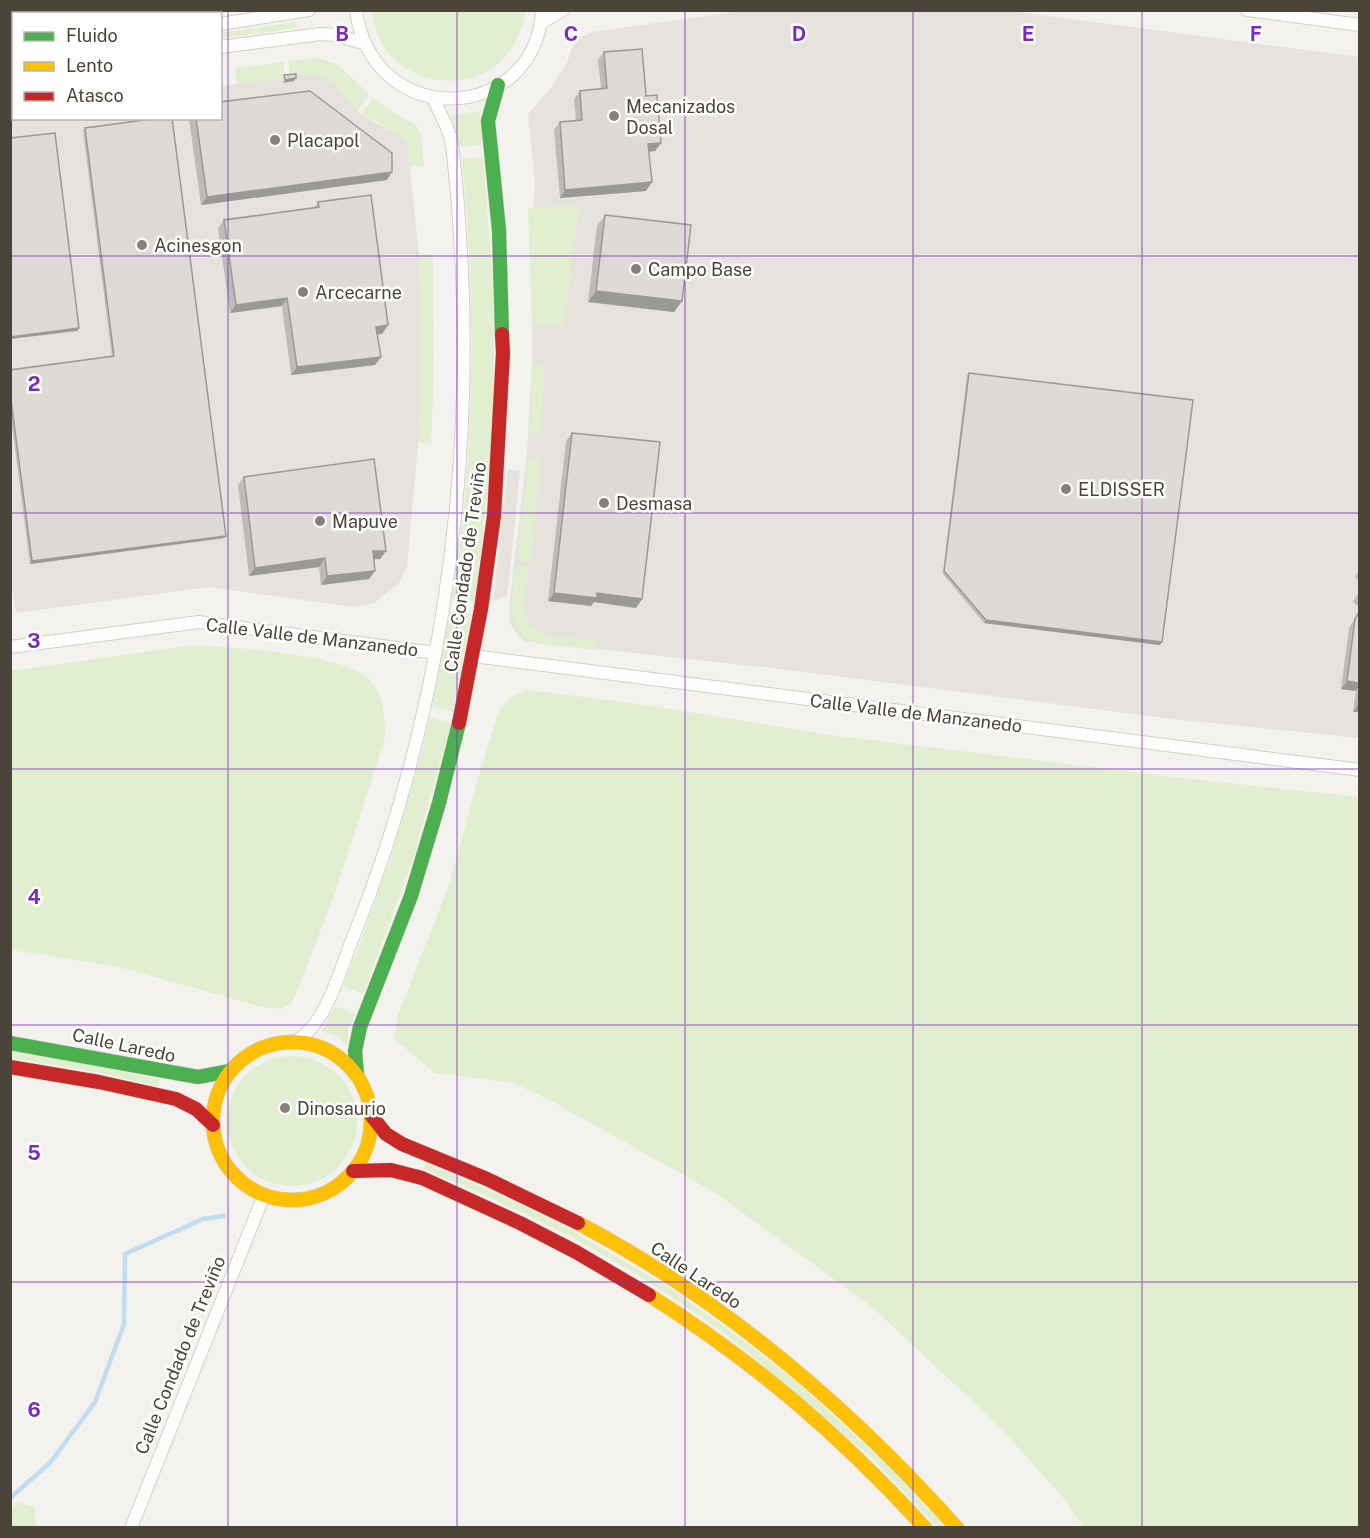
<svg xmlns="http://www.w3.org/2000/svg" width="1370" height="1538" font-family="'Public Sans',sans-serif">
  <rect width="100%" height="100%" fill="#f4f2ee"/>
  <path fill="#e6e2de" d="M1003,10L1359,57V738L1173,719L780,669L525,641L517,634L510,623L509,609L527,452L532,366V225L535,183L528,114L551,88L567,63L572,48L581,37L593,32L741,11Z
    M307,74L323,76L333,82L360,113L373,122L400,135L407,141L419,255L422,377L418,443L407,566L399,583L374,603L355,607L209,587L16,613L10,574V113H13L14,118H220L221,86Z"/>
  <path fill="#e1eecf" d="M371,11V10L526,11C522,27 518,43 506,56C477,89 421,89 391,56C379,43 375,27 371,11Z
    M296,22L297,28L221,38V33Z
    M317,58L337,64L369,94L358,111C331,84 333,71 290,77L288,61Z
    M283,62L285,78L237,84L235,68Z
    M373,98L391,111L416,125L421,137L424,166L410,167L407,141L400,135L362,114Z
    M480,111L482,145L460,147L457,131L450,116Z
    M483,157C488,220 494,284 494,348C494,433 486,517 474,602L452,598C476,453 476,305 462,159Z
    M579,205L564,325L532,327L528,208Z
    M433,254L434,375L431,444L418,443L422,376L419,255Z
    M532,366H544L542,433L530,432Z
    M528,457L541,459L531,562L517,560Z
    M516,565L530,567C528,581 522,600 525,614C530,640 576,638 596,640L595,650L541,644C500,634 513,595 516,565Z
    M450,611L471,614L453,712L432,706Z
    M193,645C231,647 335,654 364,675C384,689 385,716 385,738L335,893L294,999L289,1005L281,1009L262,1007L119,967L11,950V671Z
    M529,690L646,705L830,735L1164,776L1359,797V1527H1084L1061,1495L999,1426L871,1306L714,1192L555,1103L514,1083L435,1073L394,1039L398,1015L449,885L481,768L500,708L514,695Z
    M430,718L451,723L413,859L363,994L343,986C379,898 408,810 430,718Z
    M335,1006L355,1014L349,1027L347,1045L337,1036L322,1031Z
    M11,1052C60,1059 110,1068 159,1080L158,1086L84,1070L11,1058Z
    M227 1121a65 65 0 1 1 130 0a65 65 0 1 1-130 0Z
    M426,1164L501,1195L567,1228L667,1286L740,1338L798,1383L881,1459L946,1527H937L872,1458L728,1336L691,1310L641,1277L572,1237L476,1191L424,1170Z
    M17,1502L35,1507L36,1527H11V1510Z"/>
  <path fill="#e6e3df" d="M625,310L675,316L673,329L624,323Z
    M541,467L553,468L545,545L533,544Z
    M508,469L520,471L510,571L507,596L493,601Z"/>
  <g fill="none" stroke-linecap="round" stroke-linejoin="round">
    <path stroke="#c0ddf1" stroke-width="4.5" d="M10,1498L50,1463L95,1402L124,1324L125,1254L203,1219L224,1216"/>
    <g stroke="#d2d0cb" stroke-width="14">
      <path id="street" d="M356,10C372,132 536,124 542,10
        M1247,10L1360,25
        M541,23L563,10
        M220,24L309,10
        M220,47L321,34L335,35L363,43
        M10,52L14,51
        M10,74H14
        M10,647L199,622L435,653
        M473,656L1360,770
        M296,1041C326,1025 340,970 352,940C437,732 472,495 462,271C460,241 459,212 456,183C454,168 454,153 451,139C447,125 439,111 433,98
        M131,1528L264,1195"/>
    </g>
    <g stroke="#d3cfc5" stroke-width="15">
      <path id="fast" d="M498,85L488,121L499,230L502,334
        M10,1043L198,1077L230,1071
        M357,1074L355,1051L360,1027L411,896L439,803L459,723"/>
    </g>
    <g stroke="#d3cfc5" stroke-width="15">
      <path id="slow" d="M213 1121a79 79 0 1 1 158 0a79 79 0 1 1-158 0Z
        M578,1223C724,1300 848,1406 957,1528
        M649,1295C756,1363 840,1435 925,1528"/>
    </g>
    <g stroke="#d3cfc5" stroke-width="15">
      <path id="jam" d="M459,723L481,609L494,516L503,353L502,334
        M10,1067L99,1082L176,1099L196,1109L213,1125
        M371,1115L386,1134L402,1144L487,1179L578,1223
        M353,1171L391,1170L422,1178L520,1223L576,1252L649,1295"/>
    </g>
    <use href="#street" stroke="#fdfdfc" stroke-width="12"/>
    <use href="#fast" stroke="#4caf50" stroke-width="14"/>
    <use href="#slow" stroke="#ffc107" stroke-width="14"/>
    <use href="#jam" stroke="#c62828" stroke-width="14"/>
  </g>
  <path fill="#bfbcb8" d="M604,52L646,96L661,143L655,151L649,152L646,191L560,198L554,130L560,122L576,121L574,99L580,91L601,89L598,60Z
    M189,118H220L387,180L201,205Z
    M85,128L226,536L224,538L30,564L10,410V370L112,357L83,131Z
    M318,202L388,325L382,334H377L375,365L291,375L282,306L230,313L218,228L224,220L314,208Z
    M605,215L682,301L674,312L588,302L597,226Z
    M969,373L1162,642L1160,645L984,623L943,574L967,375Z
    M572,433L642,599L636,608L594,602L591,606L548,601L566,441Z
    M244,477L386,551L380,559H374L375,571L369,579L321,585L319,567L249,576L238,485Z
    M1359,571V580L1355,577Z
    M1359,592V607L1353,602Z
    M1359,612V712H1353L1356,691L1341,689L1349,628Z"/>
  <path fill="#9b9996" d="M296,78L294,81L283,83L285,80Z
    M661,143L655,151L642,152L648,144Z
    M392,172L387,180L201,205L207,197Z
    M652,182L646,191L560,198L565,190Z
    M596,291L682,301L674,312L588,302Z
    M287,298L282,306L230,313L236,305Z
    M388,325L382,334L370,335L376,327Z
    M79,328L77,331L10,339V337Z
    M381,357L375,365L291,375L297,367Z
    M226,536L224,538L30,564L32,561Z
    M373,551H386L380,559L367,560Z
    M325,558L319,567L249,576L255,568Z
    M375,571L369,579L321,585L327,576Z
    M554,593H597L642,599L636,608L594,602L591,606L548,601Z
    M986,620L1162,642L1160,645L984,623Z
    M1347,681L1359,683V686L1356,691L1341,689Z
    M1359,703V712H1353Z"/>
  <path fill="#dedbd6" stroke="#9b9996" stroke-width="1.5" d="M642,49L646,96L657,95L661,143L648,144L652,182L565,190L560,122L582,120L580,91L607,88L604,52Z
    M296,74V78L285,80L284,75Z
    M310,91L392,153V172L207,197L196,118H220V102Z
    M160,118H172L226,536L32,561L10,392V370L114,356L85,128Z
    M55,133L79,328L10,337V138Z
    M371,195L388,325L376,327L381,357L297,367L287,298L236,305L224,220L319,207L318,202Z
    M605,215L691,225L682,301L596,291Z
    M969,373L1193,400L1162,642L986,620L944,571Z
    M572,433L660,442L642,599L597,593V598L554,593Z
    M374,459L386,551H373L375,571L327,576L325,558L255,568L244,477Z
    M1359,612V683L1347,681L1355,619Z"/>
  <path fill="none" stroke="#7b2cbf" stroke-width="1.5" stroke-opacity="0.55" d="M228,10V1528M457,10V1528M685,10V1528M913,10V1528M1142,10V1528M10,256H1360M10,513H1360M10,769H1360M10,1025H1360M10,1282H1360"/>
  <g fill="#868178" stroke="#fff" stroke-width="2">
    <circle cx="614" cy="116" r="6"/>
    <circle cx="275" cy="140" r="6"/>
    <circle cx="142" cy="245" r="6"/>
    <circle cx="636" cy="269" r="6"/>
    <circle cx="303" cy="292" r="6"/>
    <circle cx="1066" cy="489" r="6"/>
    <circle cx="604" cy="503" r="6"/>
    <circle cx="320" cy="521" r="6"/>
    <circle cx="285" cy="1108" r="6"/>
  </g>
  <g text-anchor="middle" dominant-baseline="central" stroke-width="5" stroke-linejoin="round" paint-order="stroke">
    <g font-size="18" fill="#4b4439" stroke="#fff" text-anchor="start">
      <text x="626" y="106">Mecanizados<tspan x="626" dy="21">Dosal</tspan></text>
      <text x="287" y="140">Placapol</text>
      <text x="154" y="245">Acinesgon</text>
      <text x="648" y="269">Campo Base</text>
      <text x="315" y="292">Arcecarne</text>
      <text x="1078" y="489">ELDISSER</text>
      <text x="616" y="503">Desmasa</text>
      <text x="332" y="521">Mapuve</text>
      <text x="297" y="1108">Dinosaurio</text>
    </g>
    <g font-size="18" fill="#4b4439" stroke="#fff">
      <text transform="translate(465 567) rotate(-82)">Calle Condado de Treviño</text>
      <text transform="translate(312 637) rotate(7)">Calle Valle de Manzanedo</text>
      <text transform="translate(916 713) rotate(7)">Calle Valle de Manzanedo</text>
      <text transform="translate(124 1045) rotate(12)">Calle Laredo</text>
      <text transform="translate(696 1275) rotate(34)">Calle Laredo</text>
      <text transform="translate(180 1355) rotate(-68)">Calle Condado de Treviño</text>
    </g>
  </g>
  <g font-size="20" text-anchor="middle" font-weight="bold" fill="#7b2cbf" stroke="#fff" stroke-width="5" stroke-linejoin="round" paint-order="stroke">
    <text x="342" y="41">B</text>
    <text x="571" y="41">C</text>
    <text x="799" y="41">D</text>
    <text x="1028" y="41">E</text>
    <text x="1256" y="41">F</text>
    <text x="34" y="391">2</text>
    <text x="34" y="648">3</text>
    <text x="34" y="904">4</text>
    <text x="34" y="1160">5</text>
    <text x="34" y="1417">6</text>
  </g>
  <rect width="1370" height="1538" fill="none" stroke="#4b4439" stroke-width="24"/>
  <rect x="12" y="12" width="210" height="108" fill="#ffffff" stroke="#b7b4b0" stroke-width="1.5"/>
  <rect x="24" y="32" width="30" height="9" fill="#4caf50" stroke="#b7b4b0" stroke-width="1.5"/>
  <text x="66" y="42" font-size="18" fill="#4b4439">Fluido</text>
  <rect x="24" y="62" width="30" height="9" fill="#ffc107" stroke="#b7b4b0" stroke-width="1.5"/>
  <text x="66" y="72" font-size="18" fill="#4b4439">Lento</text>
  <rect x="24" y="92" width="30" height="9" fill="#c62828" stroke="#b7b4b0" stroke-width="1.5"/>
  <text x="66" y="102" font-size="18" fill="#4b4439">Atasco</text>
</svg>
